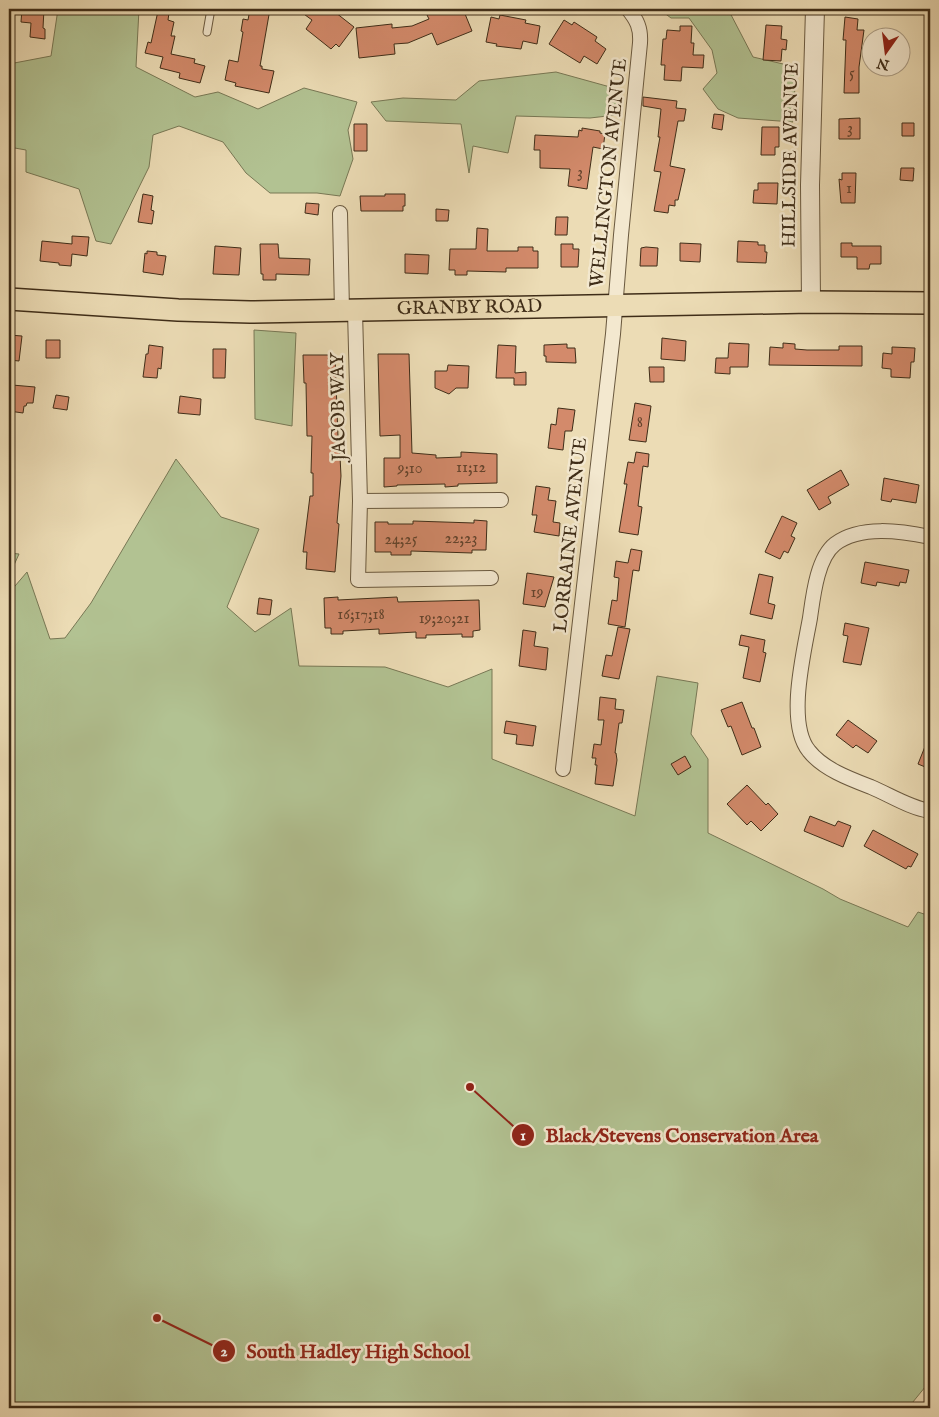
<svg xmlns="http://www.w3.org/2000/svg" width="939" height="1417" font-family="'IM FELL English',serif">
  <rect width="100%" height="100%" fill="#ecdcb5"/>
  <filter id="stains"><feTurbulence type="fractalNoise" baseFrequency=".004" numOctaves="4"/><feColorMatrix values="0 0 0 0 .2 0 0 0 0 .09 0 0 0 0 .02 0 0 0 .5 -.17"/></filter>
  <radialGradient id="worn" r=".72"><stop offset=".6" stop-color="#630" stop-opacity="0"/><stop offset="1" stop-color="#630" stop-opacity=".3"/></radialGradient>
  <path fill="#b2c292" stroke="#787855" d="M58,9H139L136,67L195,97L218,92L258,109L304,88L357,102L348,130L353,159L340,196L317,193H270L246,173L223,142L179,126L153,135L149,167L111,244L96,241L79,189L26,172V150L9,147V64L51,56Z
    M659,9H728L753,57L796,67L793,122L738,118L718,109L703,89L717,73L712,50L689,18H671Z
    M556,72L621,90L616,115L590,118L516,116L508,153L473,146L469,173L461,124L386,121L371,102L403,98L456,100L479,81Z
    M254,330L296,333L292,426L255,419Z
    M176,459L221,517L259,529L227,607L255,632L291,608L299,666L385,667L448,687L492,669V759L635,816L657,676L698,683L691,734L708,759V833L823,889L840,899L908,927L918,912L930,916V1381L908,1408H9V593L27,572L50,639L65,638L91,603Z
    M9,553L19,554L9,576Z"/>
  <path fill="#d38a6b" stroke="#3f2d18" d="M22,9H44L43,28L45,29V39L30,37L31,23L21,22Z
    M250,9H270L260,66H262V69L274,71L269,93L235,86L236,83L225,80L229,60L238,62L243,32L241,31L243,19L248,20Z
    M297,9H331L354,27L339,47L336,44L331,49L306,29L312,20Z
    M443,9H463L472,31L437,45L432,33L408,43L394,44L395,54L359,58L356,28L392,24V28L412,26L429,19L427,15Z
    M158,11L169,13L168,20L174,22L171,36H175L171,54L195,59L194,63L205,66L200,83L179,78L180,73L160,68L163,57L145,53L148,42L151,43Z
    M500,15L526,20L525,23L540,26L537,44L523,41L521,49L496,46L497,44L486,42L491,17L499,19Z
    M845,17L858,19L857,30H864L859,67V93H844L846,40H843Z
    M564,20L572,25L574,22L597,37L595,41L606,49L597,64L584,56L580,63L549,44Z
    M766,25L782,26L781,39L787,40L786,50L782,49L781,61L763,60Z
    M680,26H692L691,43H694L693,55H704L703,68L682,67L681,81L664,80L665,65H661L663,39H666L667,30L680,31Z
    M643,97L677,101L676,108L686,109L684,121H678L670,166L685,169L678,200H675V206L669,205L668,213L654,211L661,172L654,171L660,137H658L661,109L643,106Z
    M714,114L724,115L722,130L712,128Z
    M860,118V139H839V119Z
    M902,123H914V136H902Z
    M354,124H367V151H354Z
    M762,127H779V147H775V155H761Z
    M582,128L600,131V133L605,134L603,149L593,147L587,189L568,186L570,169L540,168V150H534L535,135L578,137L579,130L582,131Z
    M901,168H914L913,181L900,180Z
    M842,173H856L855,203H841L839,179L842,180Z
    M758,183H778L777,204L753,203L754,190H758Z
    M143,194L153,196L151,210L154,211L152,224L138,222Z
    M385,194H405V206H403V211H361L360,196H385Z
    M306,203L319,204L318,215L305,213Z
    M436,209L449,210L448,221H436Z
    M556,217H568L567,235H555Z
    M477,228L488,229L487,251H518V247H533V251H538V268H506V272L467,271V275H455V270H449L450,249H476Z
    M72,236L89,237L87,256L72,254L71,266L59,265V263L40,261L42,241L72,244Z
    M738,241L758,242V245H765V252H767L766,263L737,262Z
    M680,243L701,244L700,262L680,261Z
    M841,243H852V246H881V264H870L869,269H857V257H841Z
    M260,244H278L279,258L310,259L309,275L276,274V280H263V274H261Z
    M561,244H573V249H579L578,267H561Z
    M215,246L241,248L239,275L213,274Z
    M646,247L658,248L657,266H640L641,248Z
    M147,251L157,252V255L166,256L163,275L143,272L145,253L147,254Z
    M405,254L429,255L428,274L405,273Z
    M9,335L22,336L19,361L9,360Z
    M662,338L686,341L685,361L661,359Z
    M46,340H60V358H46Z
    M729,343L749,344L748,367H730V374L715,373L716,358H728Z
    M783,343L795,344V349L807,350H839V346H862V366L769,365L770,347L783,348Z
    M567,344V348H575L576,363L546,362V356H544V345Z
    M149,345L163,347L161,369L158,368L157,378L143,377L146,354H148Z
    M498,345L516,346L515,373L526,372V385H514V378H496Z
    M892,347L915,348L914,362H911L910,378L891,377V369L882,368L883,353L892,354Z
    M213,349H226L225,378H213Z
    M378,354H409L412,453L436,455V458L461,457V452L497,454V483L458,484V486L445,487V484L397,485V486L384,487V458H400V435L380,436Z
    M303,355H335L338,437H339L341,476L337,523L339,524L335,572L306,569L307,552H303L310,496H313V473H311L312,436H307L306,383H304Z
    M448,365L469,366L468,388H456L449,394L435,388V371H447Z
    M649,367H664V382H650Z
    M12,385L35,387L33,403H27L26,406H24L23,413L9,411V387H11Z
    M56,395L69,397L67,410L53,408Z
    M180,396L201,399L200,415L178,413Z
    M635,403L651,406L646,442L629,440Z
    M558,408L575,410L572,431H565L563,450L548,448L551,424L556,425Z
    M636,452L649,454L648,467L643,466L638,506L642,507L638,535L619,532L627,484H624L628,462L634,463Z
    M841,470L849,485L828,497L831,503L819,510L807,490Z
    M884,478L919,485L916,503L892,499L891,502L881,500Z
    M536,486L550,488L548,500L556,501L553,522L560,523L559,536L534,532L537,515H532Z
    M782,516L797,523L791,536L795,538L788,553L784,551L780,559L765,552Z
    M474,520L487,521L486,550H472V553L411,551V555H391V552H375V522H388V524H413V521L474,523Z
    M631,549L642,551L639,571L633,570L625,627L608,624L612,600L617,601L619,578L614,577L616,561L628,563Z
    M865,562L909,570L906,583L900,582L899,586L877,582L876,586L861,583Z
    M527,573L554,577L545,607L523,604Z
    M759,574L773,577L768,603L775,605L772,619L750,614Z
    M338,597V600L397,597L398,602L479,600L480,630L473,631V637H462V634L426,635V638H416V632L379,634V629L343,631V634H331V628H325L324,598Z
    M259,598L272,600L270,615L257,614Z
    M845,623L869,628L861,665L843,662L848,636L843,635Z
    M618,627L630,629L619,679L602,676L606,655L612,656Z
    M523,630L536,632L534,646L548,648L546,670L519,666Z
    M741,635L765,640L763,652L766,653L760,682L743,678L749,647L739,645Z
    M600,697L616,699L615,709L624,710L622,723H619L615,753H616L617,760L613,786L595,784L597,765H595L596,758H592L594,744L601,745L604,720H598Z
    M742,702L752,728H754L761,747L742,755L731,726L728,727L721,710Z
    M848,720L877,741L868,753L856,745L853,748L836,735Z
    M506,721L536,726L533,746L516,744L517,735L504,733Z
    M930,734V769L918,764Z
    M685,756L691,767L678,775L671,764Z
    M747,785L766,805L768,803L778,814L761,831L751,821L747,825L727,804Z
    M810,816L835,826L838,821L851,826L843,847L804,831Z
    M873,830L918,854L911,867L908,866L906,869L864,846Z"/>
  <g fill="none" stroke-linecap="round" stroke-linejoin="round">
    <g stroke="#6a593f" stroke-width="9">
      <path id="service" d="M207,32L211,9"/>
    </g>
    <g stroke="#6a593f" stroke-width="16">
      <path id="minor" d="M340,213L342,311
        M355,311L360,501L358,580L491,578
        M360,501L501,500
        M930,537C901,531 860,525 835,544C817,558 813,597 810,618C804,652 786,723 809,751C823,769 850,779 871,787C890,795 910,808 930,811
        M563,769L613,334L621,235L640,43C641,28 637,20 628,9"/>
    </g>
    <g stroke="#6a593f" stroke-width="20">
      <path id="tertiary" d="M811,302L810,185L815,9"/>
    </g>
    <g stroke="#3f2d18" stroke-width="24">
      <g id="primary">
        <path id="s1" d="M9,299L178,310L250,312L811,302L930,303"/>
      </g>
    </g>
    <use href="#service" stroke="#f3e8cf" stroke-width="7"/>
    <use href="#minor" stroke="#f3e8cf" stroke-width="14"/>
    <use href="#tertiary" stroke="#f3e8cf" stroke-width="18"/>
    <use href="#primary" stroke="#ecdcb5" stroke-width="21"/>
  </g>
  <g text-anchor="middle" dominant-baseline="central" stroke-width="5" stroke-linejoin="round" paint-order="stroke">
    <g font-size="16" fill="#64442d">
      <text x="852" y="74">5</text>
      <text x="850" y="129">3</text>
      <text x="580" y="173">3</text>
      <text x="849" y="189">1</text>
      <text x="640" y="423">8</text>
      <text x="471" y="468">11;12</text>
      <text x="410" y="469">9;10</text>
      <text x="461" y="539">22;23</text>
      <text x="401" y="540">24;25</text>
      <text x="537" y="593">19</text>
      <text x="361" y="615">16;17;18</text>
      <text x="444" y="619">19;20;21</text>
    </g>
    <g font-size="19" fill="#3f2d18" stroke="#f3e8cf">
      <text transform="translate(791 155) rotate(-89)">HILLSIDE AVENUE</text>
      <text transform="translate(609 173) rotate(-84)">WELLINGTON AVENUE</text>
      <text stroke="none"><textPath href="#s1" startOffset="461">GRANBY ROAD</textPath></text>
      <text transform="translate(339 407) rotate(-91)">JACOB WAY</text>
      <text transform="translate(571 535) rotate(-84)">LORRAINE AVENUE</text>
    </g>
  </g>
  <path fill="none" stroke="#8f2418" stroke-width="2" d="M470 1087L523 1135M157 1318L224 1351"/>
  <g fill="#8f2418" stroke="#f3e8cf" stroke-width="2">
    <circle cx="470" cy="1087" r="5"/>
    <circle cx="157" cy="1318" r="5"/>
    <circle cx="523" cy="1135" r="12"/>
    <circle cx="224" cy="1351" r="12"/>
  </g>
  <g font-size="15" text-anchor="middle" font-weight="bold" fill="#fff">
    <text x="523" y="1140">1</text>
    <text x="224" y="1356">2</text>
  </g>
  <g font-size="20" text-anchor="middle" font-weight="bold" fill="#8f2418" stroke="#f3e8cf" stroke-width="5" stroke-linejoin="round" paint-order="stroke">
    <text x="682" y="1142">Black/Stevens Conservation Area</text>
    <text x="358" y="1358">South Hadley High School</text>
  </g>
  <rect width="939" height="1417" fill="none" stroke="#ecdcb5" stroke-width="30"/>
  <rect x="10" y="10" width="919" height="1397" fill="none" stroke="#3f2d18" stroke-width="2.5"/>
  <rect x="15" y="15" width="909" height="1387" fill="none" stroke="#3f2d18"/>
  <g transform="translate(886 52) rotate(194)"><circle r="24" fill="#f3e8cf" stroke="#ab9d86"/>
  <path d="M0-4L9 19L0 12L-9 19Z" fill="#8f2418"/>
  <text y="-8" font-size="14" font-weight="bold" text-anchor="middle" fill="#3f2d18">N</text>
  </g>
  <rect width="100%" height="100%" filter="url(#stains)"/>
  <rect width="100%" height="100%" fill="url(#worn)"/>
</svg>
